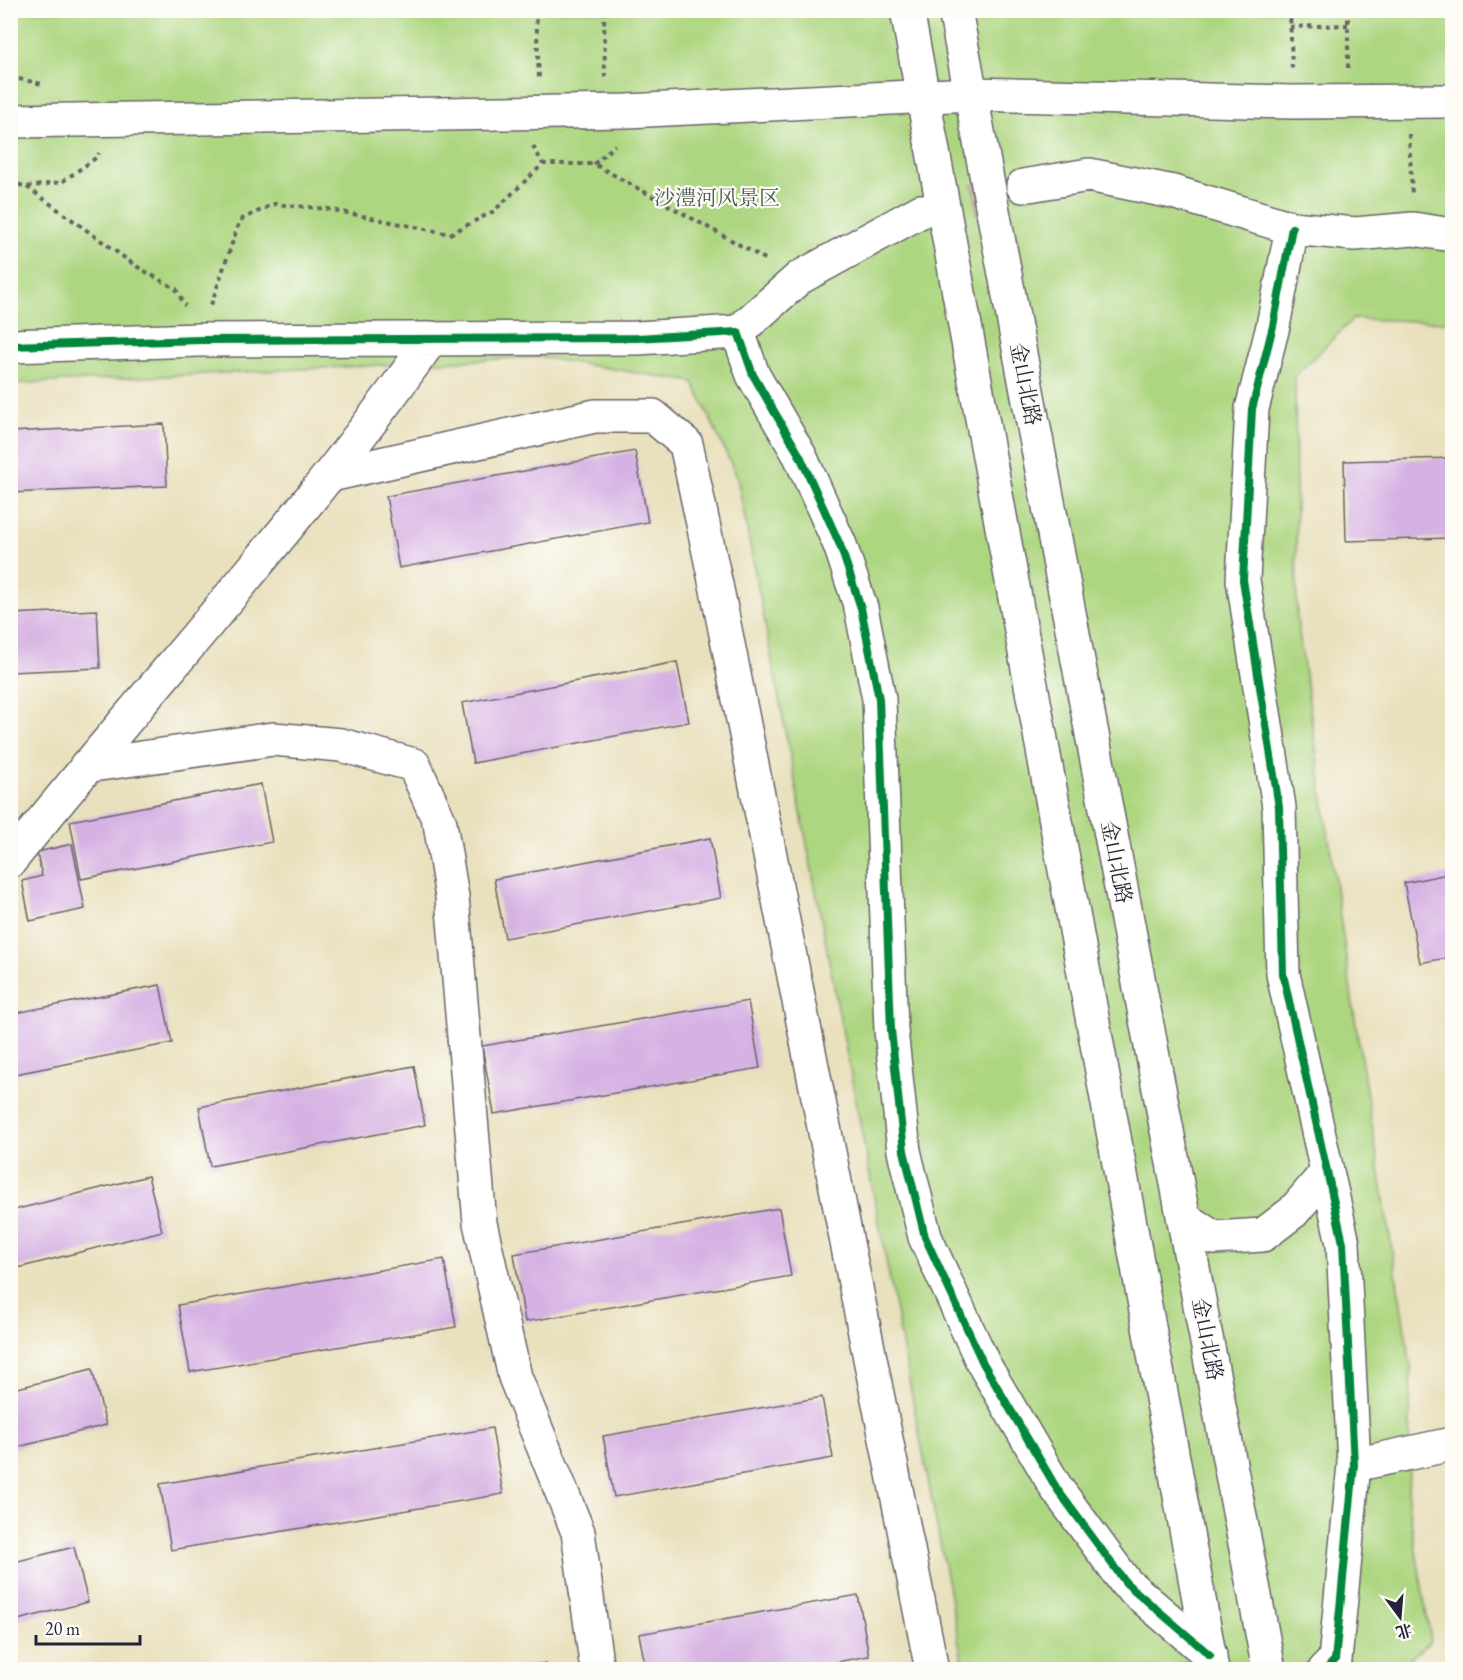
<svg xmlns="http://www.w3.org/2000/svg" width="1463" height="1680" font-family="'EB Garamond','Noto Serif SC',serif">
  <rect width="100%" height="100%" fill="#fdfcf7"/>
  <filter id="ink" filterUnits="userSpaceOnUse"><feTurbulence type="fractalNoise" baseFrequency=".0167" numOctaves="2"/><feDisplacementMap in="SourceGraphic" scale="12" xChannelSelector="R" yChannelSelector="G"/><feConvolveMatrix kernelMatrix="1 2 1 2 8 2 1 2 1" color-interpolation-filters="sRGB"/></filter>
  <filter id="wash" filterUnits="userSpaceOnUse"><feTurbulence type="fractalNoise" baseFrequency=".008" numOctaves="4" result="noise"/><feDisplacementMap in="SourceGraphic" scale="24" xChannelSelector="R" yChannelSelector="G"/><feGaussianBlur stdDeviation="1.35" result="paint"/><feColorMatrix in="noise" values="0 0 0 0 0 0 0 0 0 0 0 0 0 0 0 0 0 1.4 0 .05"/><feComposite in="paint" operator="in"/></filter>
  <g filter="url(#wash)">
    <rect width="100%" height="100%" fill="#e9e0bd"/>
    <path fill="#add680" stroke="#687c5e" stroke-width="1.5" d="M11,11H1452V322L1353,319L1295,376L1297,619L1357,1033L1411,1367L1408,1503L1431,1641L1398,1669H964L737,477L693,382L539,357L11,384Z"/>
    <g id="blocks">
      <path fill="#d6b1e3" d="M164,424L167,486L10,493V432Z
        M635,451L648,522L399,568L386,496Z
        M1452,458V538L1346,541L1344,461Z
        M97,610L100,668L10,672V614Z
        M677,662L689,722L473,763L462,703Z
        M261,784L272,842L81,879L70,821Z
        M710,838L721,898L505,938L494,879Z
        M72,844L85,909L30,921L22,881L42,876L37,852Z
        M1452,873V957L1420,963L1404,883Z
        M160,985L172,1043L10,1075V1014Z
        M748,1001L760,1068L494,1114L482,1046Z
        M414,1066L425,1125L210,1166L199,1107Z
        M148,1176L162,1231L10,1270V1211Z
        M779,1208L791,1276L525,1322L514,1254Z
        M444,1259L456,1327L190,1372L178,1305Z
        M92,1369L106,1425L10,1449V1390Z
        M822,1397L833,1458L614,1497L603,1436Z
        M492,1428L503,1494L171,1550L160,1484Z
        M74,1547L88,1602L10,1622V1563Z
        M858,1595L869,1656L793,1670H646L639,1634Z
        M546,1663L547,1670H515V1668Z"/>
    </g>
  </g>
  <g filter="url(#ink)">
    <use href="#blocks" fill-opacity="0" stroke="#686468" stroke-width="1.5"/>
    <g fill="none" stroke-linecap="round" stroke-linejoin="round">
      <path stroke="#c1baa3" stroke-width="33" stroke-dasharray="33 16" stroke-linecap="butt" d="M921,211L1018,187"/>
      <g stroke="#686468" stroke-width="36">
        <path id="minor" d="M10,121L627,111L971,94L1292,102L1452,101
          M1023,186L1089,175L1173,192L1292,228L1355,234L1413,229L1452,235
          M1292,228L1273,326L1252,409L1243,580L1279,807L1283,974L1343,1243L1354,1465L1335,1660L1325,1670
          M738,332L799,278L921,211
          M10,346L200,340L637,338L738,332L753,375L800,456L840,545L861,608L879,699L891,1030L904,1151L925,1237L983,1363L1057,1489L1126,1583L1210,1655
          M331,475L595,416H653L686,444L719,599L932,1670
          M86,766L273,739L341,745L414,765L440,823L452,897L480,1223L515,1377L578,1532L597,1670
          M10,861C150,686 303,521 432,338
          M1185,1219L1214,1238L1263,1235L1293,1212L1327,1172
          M1354,1465L1452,1444"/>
      </g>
      <g stroke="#686468" stroke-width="36">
        <path id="major" d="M907,10L1212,1670
          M955,10L1269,1670"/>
      </g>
      <path stroke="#686468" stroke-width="4" stroke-dasharray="4.5 4.5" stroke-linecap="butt" d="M536,10L539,79
        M604,10L605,79
        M1290,10L1292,69
        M1290,27L1348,25
        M1348,68V10
        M10,77L42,84
        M1409,134L1412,195
        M533,146L543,164
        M594,164L615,145
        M10,182L27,187L62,182L97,157L99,153
        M27,187L136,266L176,289L185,306
        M211,305L240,220L274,204L328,209L450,234L494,211L543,164H594L767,260"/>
      <use href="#minor" stroke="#fff" stroke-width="33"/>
      <use href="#major" stroke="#fff" stroke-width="33"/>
      <g stroke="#fdfcf7" stroke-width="11">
        <path id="cycleway" d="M1292,228L1273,326L1252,409L1243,580L1279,807L1283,974L1343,1243L1354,1465L1335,1660L1325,1670
          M10,346L200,340L637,338L738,332L753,375L800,456L840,545L861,608L879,699L891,1030L904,1151L925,1237L983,1363L1057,1489L1126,1583L1210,1655"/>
      </g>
      <use href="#cycleway" stroke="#00873e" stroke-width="8"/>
    </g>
  </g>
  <g text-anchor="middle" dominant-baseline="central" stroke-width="4.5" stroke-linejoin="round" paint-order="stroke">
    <g font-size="21" fill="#4c5850" stroke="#fdfcf7">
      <text x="717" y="197">沙澧河风景区</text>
    </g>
    <g font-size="21" fill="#22223b" stroke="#fdfcf7">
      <text transform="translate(1026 384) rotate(79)">金山北路</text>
      <text transform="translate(1117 862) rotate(79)">金山北路</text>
      <text transform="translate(1208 1339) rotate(79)">金山北路</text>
    </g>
  </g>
  <rect width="1463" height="1680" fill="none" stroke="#fdfcf7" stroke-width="36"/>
  <g transform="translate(1400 1617) rotate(164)" stroke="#fdfcf7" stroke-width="4.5" paint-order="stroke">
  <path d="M0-4.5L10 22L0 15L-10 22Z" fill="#22223b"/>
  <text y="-9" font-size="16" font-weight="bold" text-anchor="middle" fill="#22223b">北</text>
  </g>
  <path d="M36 1635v9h104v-9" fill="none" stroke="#22223b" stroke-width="3"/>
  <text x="45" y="1635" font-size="18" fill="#22223b" stroke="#fdfcf7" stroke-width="4.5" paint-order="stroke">20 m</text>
</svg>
